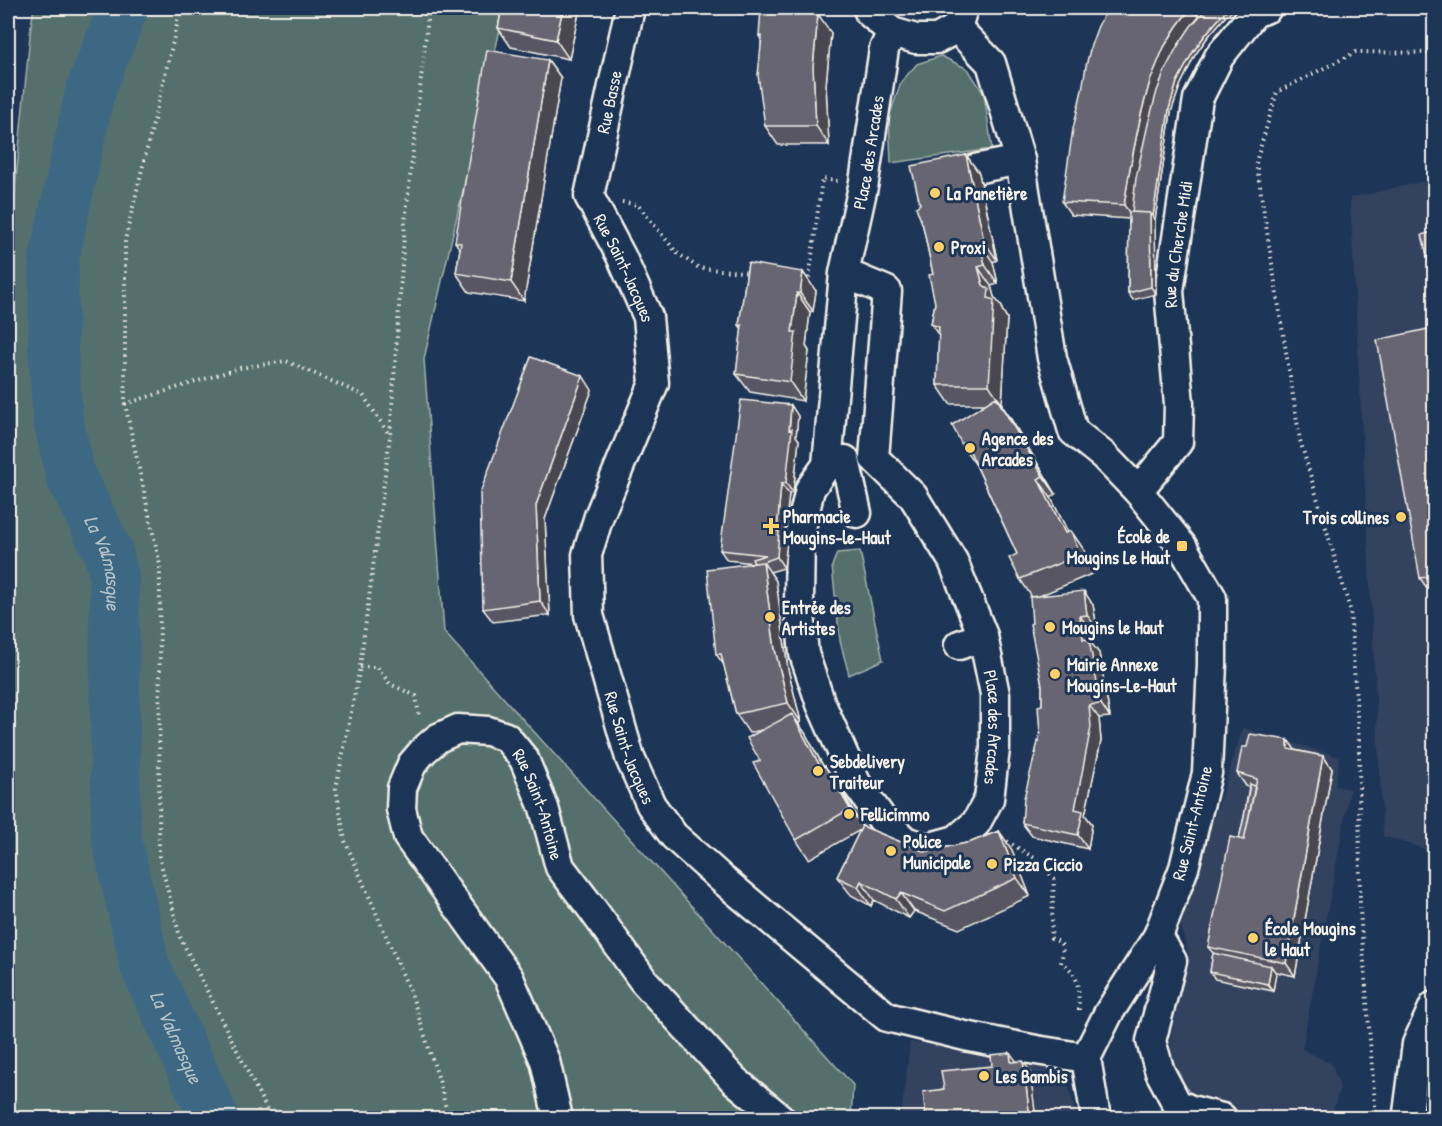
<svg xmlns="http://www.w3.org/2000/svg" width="1442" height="1126" font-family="'Patrick Hand',sans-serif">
  <rect width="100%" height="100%" fill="#1d3557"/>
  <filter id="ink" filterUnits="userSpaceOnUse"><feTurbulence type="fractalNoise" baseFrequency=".0167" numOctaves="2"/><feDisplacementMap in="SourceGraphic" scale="12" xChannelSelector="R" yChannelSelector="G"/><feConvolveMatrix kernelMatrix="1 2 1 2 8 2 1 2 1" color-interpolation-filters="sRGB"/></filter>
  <g filter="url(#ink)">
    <path fill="#33435f" d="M1434,179V852L1383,836L1350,198Z
      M1243,728L1340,757L1335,786L1350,789L1302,1049L1332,1064L1340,1088L1331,1117L1327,1118H1254L1181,1099L1170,1042L1188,952L1180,923Z
      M910,1042L1054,1064L1069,1088L1075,1109L1074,1118H901Z"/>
    <path fill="#556f6c" stroke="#a4b0aa" stroke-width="1.5" d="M34,8H505L424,359L444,632L853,1085L851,1118H8V261L31,25Z
      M941,56L968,69L984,94L992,149L891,163L889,117L901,82L917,64Z
      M860,551L883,660L849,675L840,641L832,566L837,553Z"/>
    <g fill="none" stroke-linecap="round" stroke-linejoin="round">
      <path stroke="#3d6884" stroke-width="50" id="s1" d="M123,8L90,92L54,259L53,350L58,420L71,477L108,551L114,577L116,836L145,966L214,1118"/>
      <g stroke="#f4f1e8" stroke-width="33">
        <g id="minor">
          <path id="s2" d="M630,8L589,196L621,256L648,317L654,383L599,516L587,555L589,615L630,758L651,805L674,836L723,880L887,1017L965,1036L1036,1050L1086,1058"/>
          <path d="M868,8L869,12L892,32L916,39H937L957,28L963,8"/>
          <path d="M957,28L991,63L1020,160L1052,358L1073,431L1104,456L1138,491L1182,546L1212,598V664L1207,773L1184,868L1158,936L1108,1014L1086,1058L1096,1118"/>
          <path d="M975,169L1020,160"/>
          <path id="s3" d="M844,273L887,291L874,458L913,496L953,561L983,636L995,694V749L989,799L976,823L956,840L927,848L905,841L882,819L856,783L821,704L804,654L799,603L800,533L810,489L827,465L844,273L864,182L884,49L892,32"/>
          <path d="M845,460L857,513"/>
          <path id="s4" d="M1138,491L1178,442L1179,404L1169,291L1198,99L1219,57L1254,13L1267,8"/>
          <path d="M959,645L983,636"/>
          <path d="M1158,936L1172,961L1151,1041L1160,1072L1177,1104L1191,1110L1222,1118"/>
          <path id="s5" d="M558,1118L545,1061L509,978L408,837L401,809L402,788L412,764L424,750L438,738L458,729L488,731L506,737L524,759L544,808L560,867L593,910L643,980L734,1080L780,1118"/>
          <path d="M1409,1118L1408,1113L1417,1044L1434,1006"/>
        </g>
      </g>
      <path stroke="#f4f1e8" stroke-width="4" stroke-dasharray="1.5 4.5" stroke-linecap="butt" d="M181,8L125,240V404L160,565L159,856L180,937L266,1108L270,1118
        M429,8L405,222L390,436L360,667L336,788L345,841L412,996L440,1083L448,1118
        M622,202L638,205L677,253L699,268L752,273
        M804,278L809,279L822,179L838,181
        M125,404L240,368L286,361L363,395L390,436
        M360,667H377L390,684L416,696L419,717
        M1002,838L1039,861L1054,879L1051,938L1061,943L1063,952L1061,963C1081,974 1078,988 1079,1010
        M1376,1118L1360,910L1359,743L1350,609L1300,440L1256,162L1277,92L1356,52L1434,53"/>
      <use href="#minor" stroke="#1d3557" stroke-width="28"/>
    </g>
    <path fill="#595762" stroke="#f4f1e8" stroke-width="1.5" d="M502,8H580L569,59L511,47L498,28Z
      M1108,8H1236L1225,17L1207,38L1195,55L1180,86L1171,112L1155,220L1156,294L1133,300L1128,293L1129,219L1071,215L1062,202Z
      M831,33L826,85L829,145H778L765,126L761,40L759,36Z
      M548,60L561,78L524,301L469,292L456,273L460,249L455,242Z
      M966,155L979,173L997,260L993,262L998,284L991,286L994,297L1002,307V310L1007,318L1002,404H1001L1009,416L1056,494L1051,498L1068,532L1071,531L1084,550L1094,573L1039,596L1093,605L1097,628L1090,629L1091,643L1099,653L1110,717L1099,718L1101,741L1085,815L1092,824L1088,849L1032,836L1022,823L1040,734L1042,705V685L1032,623V597L1020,579L1017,554L976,465L963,447L985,404H950L937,385L939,336L931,324L935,303L933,274L923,226L920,204Z
      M748,263L816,291L813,311L810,312L806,346L809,351L803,401L750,392L736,374L742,329L739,325Z
      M1434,339V591H1429L1420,578Z
      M592,390L545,519L550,615L493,622L483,609Z
      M798,416L796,436L799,440L793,493L789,494L784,538L787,541L784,568L770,572L776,581L788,669L801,722L798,723L805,733L824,767L825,766L838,785L862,826L925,852L971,842L999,831L1012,850L1030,896L959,929L914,911L909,918L874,900L871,906L851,895L837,877L860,830L809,859L796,840L760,761L762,730L749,733L736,714L724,665L716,654L752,563L727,560L720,550Z
      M1288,740L1295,750L1323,756L1332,769L1295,976L1276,972L1273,991L1215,979L1210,972L1213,953L1208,947L1239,839L1244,817L1249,787L1246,786L1237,773L1247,747Z"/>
    <path fill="#484750" stroke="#f4f1e8" stroke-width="1.5" d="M563,8H580L569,59L556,40Z
      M1191,8H1192L1201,20L1187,40L1131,215L1124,205L1130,168L1141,114L1150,81L1164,47L1177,26Z
      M818,14L831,33L826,85L829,145L816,126L813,67Z
      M1223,14L1225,17L1207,38L1195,55L1180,86L1171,112L1155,220L1153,216L1169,109L1177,82L1193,52L1205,35Z
      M548,60L561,78L524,301L511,282Z
      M966,155L979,173L997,260L984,241Z
      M1150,213L1155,220L1156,294L1151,287Z
      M980,243L993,262L998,284L985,265Z
      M978,267L991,286L994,297L1002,307V310L1007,318L1002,404L989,385L988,298L983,285Z
      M803,272L816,291L813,311L800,293Z
      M797,293L810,312L806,346L809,351L803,401L790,382L792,332Z
      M1428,329L1434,339V368Z
      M583,376L592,390L545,519L550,615L540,601L536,505Z
      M996,397L1009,416L1056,494L1043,476Z
      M791,405L798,416L796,436L799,440L793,493L786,483Z
      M1038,479L1051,498L1078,552L1065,533Z
      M781,484L789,494L784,538L787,541L784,568L777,557V531Z
      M1071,531L1084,550L1094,573L1080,555Z
      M763,562L776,581L788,669L801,722L788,703L775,650Z
      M1084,591L1093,605L1097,628L1087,615Z
      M1080,616L1090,629L1091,643L1099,653L1110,717L1101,704L1083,639Z
      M1089,705L1099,718L1101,741L1085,815L1092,824L1088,849L1078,835L1075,809Z
      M792,714L805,733L834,786L821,768Z
      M1288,740L1298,754L1288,749Z
      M1323,756L1332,769L1295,976L1286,963Z
      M825,766L838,785L863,828L850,809Z
      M999,831L1012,850L1030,896L1017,878Z
      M861,881L874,900L871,906L858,887Z
      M901,893L914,911L909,918L896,899Z
      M1271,966L1276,973L1273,991L1268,984Z
      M1010,1053L1018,1063L1011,1062Z
      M1023,1061L1030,1071L1036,1119H1030Z"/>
    <path fill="#676572" stroke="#f4f1e8" stroke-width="1.5" d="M502,8H563L556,40L498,28Z
      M1108,8H1191L1177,26L1164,47L1150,81L1141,114L1130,168L1124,205L1062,202L1073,129L1082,90L1086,66L1091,45L1098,26Z
      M1207,8H1230L1223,14L1205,35L1193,52L1177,82L1169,109L1153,216L1150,213L1132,212L1136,178L1148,124L1157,91L1166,68L1177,47L1191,26Z
      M761,9L818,14L813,67L816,126H765L758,75L762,36H759Z
      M487,50L548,60L511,282L456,273L461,243L455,242Z
      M966,155L984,241L980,243L985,265L978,267L983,285L989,289L988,298L994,300L989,385H937L939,327L931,324L935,303L929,275L933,274L923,226L916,207L920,204L911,166Z
      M1129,212L1150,213L1151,287L1128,293Z
      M1434,231V284L1422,235Z
      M748,263L803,272L800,293H797L792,332H796L790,382L736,374L742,325H739Z
      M1428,329L1434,368V576L1420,578L1377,340Z
      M531,357L583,376L536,505L540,601L483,609L480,493Z
      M996,397L1043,476L1038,479L1065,533L1071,531L1080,555L1020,579L1009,558L1017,554L967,445L963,447L952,425Z
      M741,400L791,405L789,430L792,429L786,483L781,484L777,531H779L777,557L763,562L754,563L752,559L766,555L720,550Z
      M763,562L775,650L788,703L736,714L721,654H716L707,569Z
      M1084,591L1087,615L1080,616L1083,639L1089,640L1101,704L1089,705L1091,727L1075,809L1083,811L1078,835L1022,823L1024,798L1040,734L1038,706L1042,705V685L1030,624L1032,623L1030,597Z
      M792,714L821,768L825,766L850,809L796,840L753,763L760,761L747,738Z
      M1250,734L1288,740V749L1323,756L1286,963L1208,947L1230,837L1244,840L1257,779L1237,773L1242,747H1247Z
      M1250,784L1255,786L1244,840L1239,839L1244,817Z
      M862,826L925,852L971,842L999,831L1017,878L945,911L901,893L896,899L861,881L858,887L837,877Z
      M1213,953L1271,966L1268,984L1210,972Z
      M1010,1053L1011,1062L1023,1061L1030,1119H926L923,1092L944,1089L941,1071L992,1066L991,1055Z"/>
  </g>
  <g fill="#ffd166" stroke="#1d3557" stroke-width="2">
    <circle cx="935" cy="193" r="6"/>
    <circle cx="939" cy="247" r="6"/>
    <circle cx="970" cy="448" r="6"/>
    <circle cx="1401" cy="517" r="6"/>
    <path d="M768 517h6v6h6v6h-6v6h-6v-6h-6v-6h6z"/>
    <rect x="1176" y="540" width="12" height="12" rx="3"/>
    <circle cx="770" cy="617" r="6"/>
    <circle cx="1050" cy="627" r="6"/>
    <circle cx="1055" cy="674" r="6"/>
    <circle cx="818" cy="771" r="6"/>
    <circle cx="849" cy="814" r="6"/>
    <circle cx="891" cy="851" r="6"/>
    <circle cx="992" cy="864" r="6"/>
    <circle cx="1253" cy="938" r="6"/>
    <circle cx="984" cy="1076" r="6"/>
  </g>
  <g text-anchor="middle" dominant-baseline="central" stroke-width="6" stroke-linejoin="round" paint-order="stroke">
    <g font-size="18" fill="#f4f1e8" stroke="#1d3557">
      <text transform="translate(609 102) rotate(-78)">Rue Basse</text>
      <text stroke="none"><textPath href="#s3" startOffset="1424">Place des Arcades</textPath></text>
      <text stroke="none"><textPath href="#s4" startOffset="262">Rue du Cherche Midi</textPath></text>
      <text stroke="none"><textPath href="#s2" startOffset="273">Rue Saint-Jacques</textPath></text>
      <text stroke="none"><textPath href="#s3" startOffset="518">Place des Arcades</textPath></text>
      <text stroke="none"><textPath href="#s2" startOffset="777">Rue Saint-Jacques</textPath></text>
      <text stroke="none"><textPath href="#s5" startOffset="582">Rue Saint-Antoine</textPath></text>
      <text transform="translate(1192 823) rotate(-76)">Rue Saint-Antoine</text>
    </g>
    <g font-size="18" font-weight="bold" fill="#f4f1e8" stroke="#1d3557" text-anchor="start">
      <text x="947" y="193">La Panetière</text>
      <text x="951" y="247">Proxi</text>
      <text x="982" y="438">Agence des<tspan x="982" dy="21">Arcades</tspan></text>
      <text x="783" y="516">Pharmacie<tspan x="783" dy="21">Mougins-le-Haut</tspan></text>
      <text x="1389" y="517" text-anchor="end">Trois collines</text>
      <text x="1170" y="536" text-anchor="end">École de<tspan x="1170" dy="21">Mougins Le Haut</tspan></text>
      <text x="782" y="607">Entrée des<tspan x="782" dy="21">Artistes</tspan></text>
      <text x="1062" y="627">Mougins le Haut</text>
      <text x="1067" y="664">Mairie Annexe<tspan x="1067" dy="21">Mougins-Le-Haut</tspan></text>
      <text x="830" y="761">Sebdelivery<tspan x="830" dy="21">Traiteur</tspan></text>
      <text x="861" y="814">Fellicimmo</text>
      <text x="903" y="841">Police<tspan x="903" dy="21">Municipale</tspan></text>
      <text x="1004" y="864">Pizza Ciccio</text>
      <text x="1265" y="928">École Mougins<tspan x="1265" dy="21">le Haut</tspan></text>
      <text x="996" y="1076">Les Bambis</text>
    </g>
    <g font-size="20" font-style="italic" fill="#b4c1c5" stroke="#1d3557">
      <text stroke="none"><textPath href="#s1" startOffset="574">La Valmasque</textPath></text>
      <text stroke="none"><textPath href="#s1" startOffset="1060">La Valmasque</textPath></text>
    </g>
  </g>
  <rect width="1442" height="1126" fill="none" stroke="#1d3557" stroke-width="30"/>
  <rect x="15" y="15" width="1412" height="1096" fill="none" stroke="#f4f1e8" stroke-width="2" filter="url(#ink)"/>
</svg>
